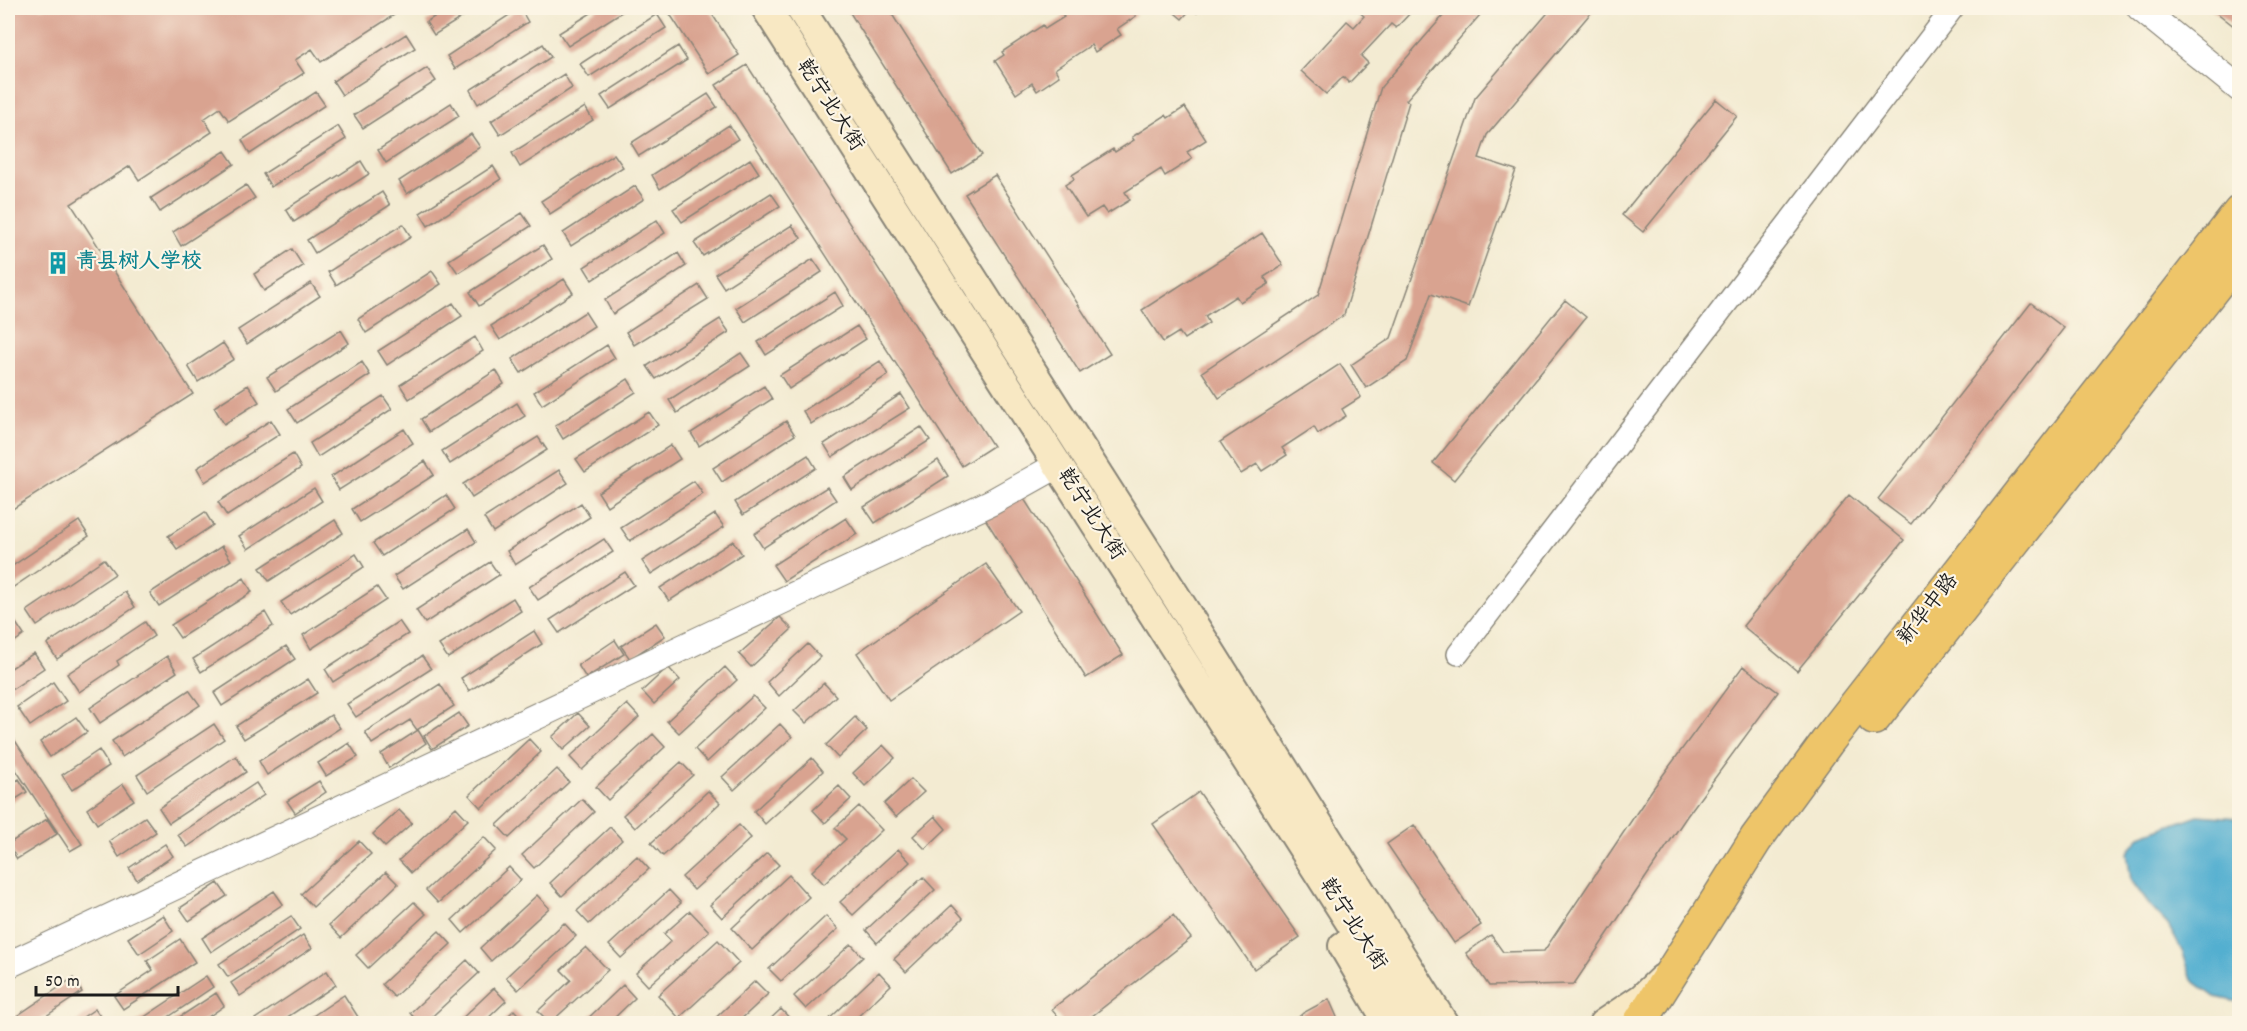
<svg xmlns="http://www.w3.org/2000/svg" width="2247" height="1031" font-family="Dekko,'LXGW WenKai TC',sans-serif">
  <rect width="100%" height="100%" fill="#fcf5e5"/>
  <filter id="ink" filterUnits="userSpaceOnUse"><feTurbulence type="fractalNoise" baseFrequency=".0167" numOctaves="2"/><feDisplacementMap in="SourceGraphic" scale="12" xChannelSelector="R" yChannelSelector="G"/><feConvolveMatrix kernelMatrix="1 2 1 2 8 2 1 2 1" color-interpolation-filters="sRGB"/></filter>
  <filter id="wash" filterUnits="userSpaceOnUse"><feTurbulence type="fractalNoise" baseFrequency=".008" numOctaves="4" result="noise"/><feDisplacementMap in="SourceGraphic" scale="24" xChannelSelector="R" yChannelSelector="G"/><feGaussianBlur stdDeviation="1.35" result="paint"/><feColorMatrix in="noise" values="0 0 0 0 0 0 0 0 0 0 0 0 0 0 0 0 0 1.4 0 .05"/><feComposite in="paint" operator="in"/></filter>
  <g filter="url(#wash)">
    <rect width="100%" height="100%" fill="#f3ebd2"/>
    <path fill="#52afd0" stroke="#376676" stroke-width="1.5" d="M2198,815L2239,818V1002L2215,997L2192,980L2183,953L2168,925L2150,906L2131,880L2127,853L2140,836Z"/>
    <g id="blocks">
      <path fill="#d9a390" d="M8,8H388L394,15L321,62L312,49L295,60L304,73L229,121L220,108L204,119L212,132L139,180L130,166L71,204L193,394L8,512Z
        M448,8H477L434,35L426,22Z
        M520,8L528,22L455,69L447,56Z
        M599,8H628L568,46L559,33Z
        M666,8H708L739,55L709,74Z
        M847,8H888L982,155L952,174Z
        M1071,8H1131L1136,16L1117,29L1121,35L1095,52L1091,45L1055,69L1059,76L1037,91L1032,83L1016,94L995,61L1004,55L1002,52L1043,25L1045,29L1064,17L1062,13Z
        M1169,8H1202L1197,13L1192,8L1182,19Z
        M1359,8H1408L1412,11L1396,28L1391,24L1361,56L1368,63L1349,83L1343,77L1326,94L1301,71L1347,21L1354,27L1364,16L1357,10Z
        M1450,8H1486L1406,100L1409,102L1344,315L1219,398L1202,372L1318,295L1381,87Z
        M1552,8H1595L1487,135L1479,158L1516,170L1468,307L1431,294L1407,361L1366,388L1351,365L1391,338L1475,98Z
        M2211,8H2240V31Z
        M657,14L666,28L589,77L580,64Z
        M406,34L415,48L342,95L333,81Z
        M543,44L551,57L478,104L470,90Z
        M678,46L687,60L610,109L601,96Z
        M747,65L993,446L962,466L716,85Z
        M427,68L436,81L363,128L354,115Z
        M564,74L572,88L500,135L491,121Z
        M316,92L325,105L250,154L242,140Z
        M708,94L717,107L639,156L631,143Z
        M1716,99L1737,116L1643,232L1622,215Z
        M451,103L459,116L386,163L378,150Z
        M585,107L593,120L520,167L512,153Z
        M1185,107L1206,140L1187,152L1192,159L1165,176L1161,169L1125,192L1130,200L1107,214L1102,207L1086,217L1065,185L1074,179L1072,175L1113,149L1115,152L1134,140L1132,137L1166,115L1168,118Z
        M729,125L738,139L660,189L652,175Z
        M338,126L346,139L271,187L263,174Z
        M471,134L480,147L407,194L399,181Z
        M225,151L234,164L160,212L151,198Z
        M614,154L623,167L550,214L541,201Z
        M750,159L759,173L682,222L673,209Z
        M361,161L369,174L294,222L286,209Z
        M493,166L501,179L428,226L420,213Z
        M995,175L1110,354L1080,373L965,194Z
        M246,185L255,198L181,246L173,232Z
        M635,186L644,199L571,246L563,233Z
        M382,192L390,205L315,253L307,240Z
        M771,193L780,206L703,256L694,243Z
        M522,213L531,226L458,273L449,260Z
        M657,220L665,233L592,280L584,267Z
        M403,224L411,237L336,285L328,272Z
        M792,225L801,238L724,288L715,274Z
        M1262,233L1283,265L1264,277L1269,284L1240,302L1236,296L1205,316L1209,323L1184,339L1179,332L1163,342L1142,310Z
        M543,245L552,259L479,306L470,292Z
        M292,249L303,266L264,291L254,274Z
        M678,253L686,266L613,314L605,300Z
        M813,259L822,272L745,322L736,308Z
        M432,271L441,284L366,333L358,319Z
        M564,279L573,293L500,340L491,326Z
        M311,283L320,296L247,344L238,330Z
        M699,285L708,299L634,345L626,332Z
        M835,292L843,306L766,355L758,342Z
        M1565,300L1586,317L1454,480L1433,463Z
        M453,303L462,316L387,365L378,351Z
        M2031,303L2064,328L1911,524L1878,499Z
        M585,312L594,326L521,373L512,359Z
        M720,319L729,332L656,379L647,366Z
        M857,326L866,339L789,389L780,375Z
        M341,330L349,343L276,391L267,377Z
        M475,337L483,351L409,399L400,385Z
        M223,343L234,359L198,382L188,366Z
        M607,345L615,358L542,405L534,392Z
        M741,353L750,366L677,413L669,400Z
        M880,361L888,375L811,424L803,411Z
        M362,362L370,375L297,423L288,409Z
        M1340,364L1361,397L1342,409L1346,416L1318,434L1314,427L1282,448L1287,455L1262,471L1257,464L1241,474L1220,442Z
        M496,370L504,384L429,432L421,419Z
        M628,379L636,392L563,439L555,426Z
        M248,385L259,402L224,424L214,407Z
        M764,386L772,399L699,446L691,433Z
        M901,394L910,408L832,457L824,444Z
        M383,396L392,409L318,457L310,443Z
        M517,403L525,416L450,464L442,451Z
        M649,412L658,425L585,472L576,459Z
        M271,420L280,434L205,482L197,468Z
        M786,421L795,435L722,482L713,468Z
        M921,427L930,440L852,490L844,477Z
        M404,429L413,443L339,490L331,477Z
        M538,437L547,450L472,498L463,484Z
        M671,445L680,459L607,506L598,492Z
        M293,454L301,468L227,516L218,502Z
        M808,455L816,468L743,515L735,502Z
        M938,460L948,476L875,523L864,507Z
        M425,461L434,475L360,522L352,509Z
        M559,470L568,483L493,532L484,518Z
        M694,481L703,494L630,541L621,528Z
        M827,487L836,500L763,548L754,534Z
        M314,488L322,501L248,549L239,536Z
        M1021,494L1123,655L1086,678L984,517Z
        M446,495L455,509L382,556L373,543Z
        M1849,495L1904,540L1797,671L1743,626Z
        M581,503L590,517L515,565L507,551Z
        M205,512L213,525L177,549L168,536Z
        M715,514L724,527L651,574L642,561Z
        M846,518L857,534L784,581L773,565Z
        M335,520L343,533L269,581L260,568Z
        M79,521L89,536L12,588L8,582V569Z
        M468,529L476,542L403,589L394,576Z
        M604,539L613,552L538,600L529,587Z
        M733,541L742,554L669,601L660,588Z
        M222,546L231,560L159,606L150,593Z
        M356,554L364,567L290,615L281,602Z
        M104,559L115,574L37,626L27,611Z
        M490,562L499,575L425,623L416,610Z
        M986,564L1019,611L889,700L857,653Z
        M625,572L634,585L559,633L550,620Z
        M244,578L252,592L180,638L171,625Z
        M377,587L386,600L311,649L303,635Z
        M125,592L135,607L57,659L47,644Z
        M513,598L521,611L448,658L439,645Z
        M265,612L273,626L201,672L193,659Z
        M780,617L792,629L751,667L739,654Z
        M14,620L24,635L8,646V624Z
        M399,621L408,634L333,682L325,669Z
        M145,622L154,636L117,661L119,665L79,692L67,674Z
        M656,623L665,636L630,659L621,646Z
        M534,631L542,644L469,691L461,678Z
        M615,640L624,654L586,678L578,665Z
        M808,644L820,657L779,696L767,682Z
        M286,646L295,659L222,706L214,693Z
        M34,653L44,668L8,692V670Z
        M167,656L177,672L100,723L90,708Z
        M422,656L431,669L356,717L347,704Z
        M1743,666L1778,692L1687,816L1574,984L1489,986L1466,953L1491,935L1503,952L1544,951L1652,790Z
        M668,667L680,680L654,704L642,691Z
        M725,667L737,680L679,733L667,721Z
        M308,679L317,693L244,739L236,726Z
        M53,682L66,701L30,726L17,707Z
        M824,683L836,696L806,723L794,711Z
        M440,684L454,706L417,730L410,720L372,744L365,732Z
        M189,690L200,705L122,757L112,741Z
        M753,696L765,708L707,762L695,749Z
        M627,704L639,717L582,770L570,757Z
        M459,713L468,726L432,749L424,736Z
        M578,713L590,726L563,750L552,737Z
        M331,715L340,728L267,775L259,761Z
        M76,717L87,732L50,757L40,742Z
        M855,717L867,730L838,758L826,745Z
        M214,724L224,739L147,791L137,775Z
        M780,724L792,737L734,790L722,777Z
        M418,730L426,743L389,768L381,754Z
        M653,734L665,747L608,800L596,787Z
        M12,736L82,844L70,851L8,758V739Z
        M529,739L541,752L481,808L469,795Z
        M349,743L358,757L326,776L318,763Z
        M883,745L895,758L865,786L853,773Z
        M99,750L109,766L72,790L62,775Z
        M236,756L246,772L169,823L159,808Z
        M812,758L823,771L765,824L754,811Z
        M681,762L693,775L635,828L623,815Z
        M557,769L569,782L509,838L497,825Z
        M19,779L27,792L8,804V786Z
        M911,779L924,792L896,817L884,804Z
        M319,781L326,792L295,813L287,801Z
        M256,783L264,795L187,847L178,835Z
        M123,784L134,800L97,824L87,809Z
        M839,786L851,799L825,823L813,810Z
        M708,791L720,803L663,856L651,843Z
        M1199,792L1300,937L1254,969L1153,824Z
        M582,799L594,812L534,868L522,855Z
        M859,806L882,830L824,884L812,871L846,839L835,828Z
        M456,807L468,820L411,873L399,860Z
        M399,810L412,823L385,847L373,834Z
        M935,816L946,829L925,849L913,836Z
        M145,817L156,832L119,857L109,841Z
        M47,819L57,834L17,859L8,844Z
        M739,825L751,838L694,890L682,877Z
        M1414,825L1481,925L1454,943L1387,844Z
        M610,827L622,840L562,896L550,883Z
        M484,837L496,850L438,903L426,890Z
        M359,841L371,854L313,907L301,894Z
        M165,844L173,856L137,880L129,868Z
        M898,849L910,862L853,915L840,902Z
        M767,853L779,865L722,918L710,905Z
        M637,856L649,869L589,924L577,911Z
        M509,867L521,880L463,933L452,920Z
        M386,872L398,884L341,938L329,925Z
        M789,875L809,897L752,950L732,928Z
        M923,877L935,890L877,943L866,930Z
        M218,883L227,896L189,921L180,908Z
        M669,890L681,903L621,958L609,945Z
        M274,891L283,904L211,952L202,938Z
        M537,895L549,908L491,961L480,948Z
        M414,902L426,914L368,968L356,955Z
        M952,905L963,918L906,972L894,959Z
        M690,911L709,931L648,986L636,973L671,941L664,934Z
        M163,915L173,931L139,954L128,938Z
        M1173,915L1191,938L1082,1024H1064L1052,1009Z
        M291,916L300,929L228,977L219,964Z
        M826,916L838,929L781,981L769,969Z
        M564,923L576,936L518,990L506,977Z
        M439,931L451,944L394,997L382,984Z
        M303,935L312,948L240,996L231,983Z
        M180,939L195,962L123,1009L114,996L153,970L147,961Z
        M718,940L739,963L679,1018L658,995Z
        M851,944L863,957L806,1009L794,996Z
        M586,947L608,970L550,1023L538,1011L571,980L561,970Z
        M467,960L479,973L424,1024H420L410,1013Z
        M327,971L336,985L277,1024H258L255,1019Z
        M879,972L891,985L850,1024H824Z
        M206,976L213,987L158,1024H134Z
        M73,978L82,992L34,1024H8V1022Z
        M755,981L768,994L736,1024H709Z
        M623,985L635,998L608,1024H582Z
        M494,988L506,1001L482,1024H456Z
        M216,993L224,1006L198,1024H169Z
        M344,995L360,1020L355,1024H301Z
        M1329,999L1340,1024H1291L1303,1013Z
        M95,1009L104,1022L73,1024Z
        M781,1009L793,1022L791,1024H765Z
        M514,1010L527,1024H500Z"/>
    </g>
  </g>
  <g filter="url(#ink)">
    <use href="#blocks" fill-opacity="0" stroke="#888477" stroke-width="1.5"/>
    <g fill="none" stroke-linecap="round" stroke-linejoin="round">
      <g stroke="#888477" stroke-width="24">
        <path id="minor" d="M1458,654L1953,8"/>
      </g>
      <g stroke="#888477" stroke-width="28">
        <path id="tertiary" d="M2140,8L2240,89
          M8,965L992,502L1058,465"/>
      </g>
      <g stroke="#888477" stroke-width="32">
        <path id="secondary" d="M766,8L1415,1024
          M800,8L1177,598L1444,1024
          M1343,946L1389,1024
          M1603,1024L1642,998L1662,979"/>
      </g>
      <g stroke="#888477" stroke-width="36">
        <path id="primary" d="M1874,718L2240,254
          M1639,1024L1756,839L1827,742L2240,212"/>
      </g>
      <use href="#minor" stroke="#fff" stroke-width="21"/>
      <use href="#tertiary" stroke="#fff" stroke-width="26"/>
      <use href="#secondary" stroke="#f8e8c3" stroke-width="28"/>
      <use href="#primary" stroke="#eec569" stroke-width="33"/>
    </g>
  </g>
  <defs>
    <g id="building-bare" transform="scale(1.8)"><path d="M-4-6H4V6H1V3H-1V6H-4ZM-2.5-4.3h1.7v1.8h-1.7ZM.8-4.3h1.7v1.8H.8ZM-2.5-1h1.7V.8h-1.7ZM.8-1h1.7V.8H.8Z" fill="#0f9aa8" stroke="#fcf5e5" stroke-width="2.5" paint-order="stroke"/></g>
  </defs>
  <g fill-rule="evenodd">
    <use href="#building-bare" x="58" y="263"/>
  </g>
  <g text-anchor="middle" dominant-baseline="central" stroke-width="4.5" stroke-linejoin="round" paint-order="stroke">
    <g font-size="21" fill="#1c1c1c" stroke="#fcf5e5">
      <text transform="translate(829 106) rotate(57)">乾宁北大街</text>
      <text transform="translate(1090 515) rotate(57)">乾宁北大街</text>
      <text transform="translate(1929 610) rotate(-52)">新华中路</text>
      <text transform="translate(1352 925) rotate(57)">乾宁北大街</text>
    </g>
    <g font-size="21" font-weight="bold" fill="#0d838f" stroke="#fcf5e5" text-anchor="start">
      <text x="76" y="263">青县树人学校</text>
    </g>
  </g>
  <rect width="2247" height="1031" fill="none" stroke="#fcf5e5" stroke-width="30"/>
  <path d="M36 986v9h142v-9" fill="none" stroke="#1c1c1c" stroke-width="3"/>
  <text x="45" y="986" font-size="18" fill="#1c1c1c" stroke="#fcf5e5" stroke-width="4.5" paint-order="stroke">50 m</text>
</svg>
